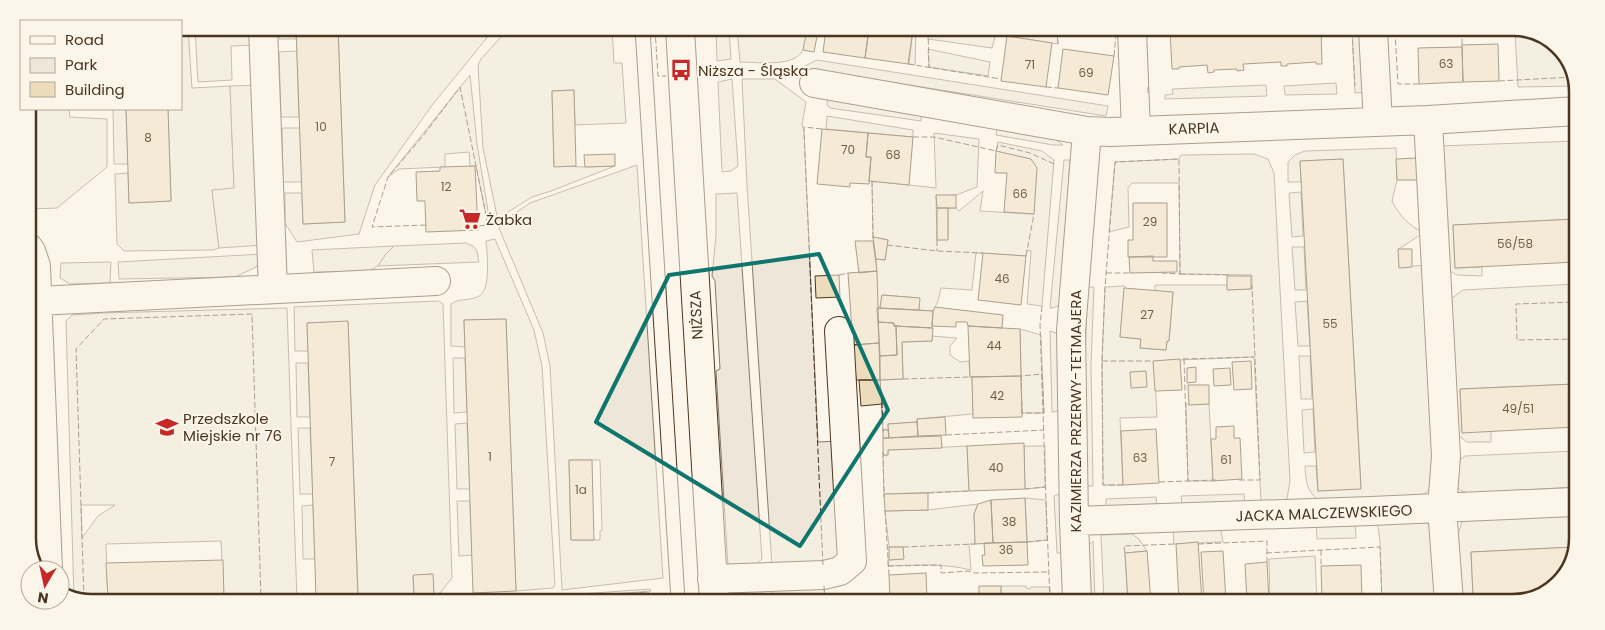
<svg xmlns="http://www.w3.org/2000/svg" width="1605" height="630" font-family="Poppins,sans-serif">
  <rect width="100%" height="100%" fill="#fbf6e9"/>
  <path fill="#ede6d9" stroke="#887966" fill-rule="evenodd" d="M181,28H188L192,88L230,86L234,189L212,190L219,248L213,250L124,251L117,244L115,174L128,173L129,203L171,201L168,109H181Z
    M195,28H256L257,45L231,46L232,80L198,82Z
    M279,28H296V39H279Z
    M338,28H495L433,104L375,185L359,234L297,242L285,223V193H302L303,224L345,222Z
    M508,29H612L614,63H622L626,123L575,125L574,90L552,91L554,166L585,167L615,166L551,191L532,197L508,212L498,221L483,148L478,65L481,59Z
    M716,29H729L731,59L717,61Z
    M737,29H807C806,36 806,47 801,53C791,67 756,62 740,62Z
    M913,30H916L915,65L909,64Z
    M928,30H997L992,48L928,39Z
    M1007,30H1057L1058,44L1007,36Z
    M1352,31H1364L1366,92L1355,93Z
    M1515,31H1534L1564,53L1569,66L1570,77H1573L1577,86L1518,87Z
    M928,49L990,62L988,76L929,67Z
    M297,51L299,117H281L279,52Z
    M817,60L1108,106L1106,116L801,68Z
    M470,75L477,144L490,223L488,225L476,166H470L469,152L445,154V167L399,169L388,177Z
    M732,79L738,166L731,171L722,172L718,82Z
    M742,79H775L806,102L802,125L804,131L818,442L839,441L838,557L823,565L772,567L747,185Z
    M1336,83L1337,94L1285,95L1284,86Z
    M1266,85L1267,96L1165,99V95L1173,94L1172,89Z
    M828,92L922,108L921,121L830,108L827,105Z
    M28,109H69L70,117L107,119V167L57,208L28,209Z
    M113,109H126L128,164H114Z
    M827,116L913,130V137L826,129Z
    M999,120L1042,129L1063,145H1053L996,135Z
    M282,128H300L302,182H283Z
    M934,133L979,139L977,187L956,195L936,196L937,240L948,239V208H956L959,211L983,191L980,211L1034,214L996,151L998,142L1042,151L1054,160L1042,306L1027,304L1031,251L1027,250L1026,256L976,253L972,290L941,288L938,301L933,311L919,310V298L882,295L880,308H877L876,259L885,260L888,240L873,237L872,181L936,188Z
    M1577,141L1576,219L1453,225L1455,268L1482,267V276L1457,275L1448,270L1438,146Z
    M1396,148L1397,180L1392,201C1401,218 1407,223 1423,233L1399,249V267L1429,265L1435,481L1428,491L1420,496L1318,500C1306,490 1306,481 1305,466H1316L1318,491L1361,488L1343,159L1300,161L1301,182H1288V162L1295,155L1305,151Z
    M1254,154L1268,159L1274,173L1290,481L1287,499L1277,502L1261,501L1254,357L1154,361L1157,417L1120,418L1123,485H1103L1102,361L1105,287L1125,286L1120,337L1141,339L1140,348L1166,350L1167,341H1169L1173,292L1155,291V285H1227L1228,289H1252V275L1180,274L1179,183H1132L1128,188L1129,227L1109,232L1115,162L1179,159L1181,155Z
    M1064,160H1070L1061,305L1052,308H1050Z
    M637,165L663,578L562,590L550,366L543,333L499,228L511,216L530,203ZM569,460H600L602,530L600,531V540H571Z
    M1301,192L1303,236L1292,237L1289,193Z
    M737,193L762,559L754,566H728L716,371L720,369L715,281L712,276L716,235V194Z
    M495,239L534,330L542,366L555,585L553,588L516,591L506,319L464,320L465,347L451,346V304C459,298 468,301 477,297C492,292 487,255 486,241Z
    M394,246L386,254L378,266L369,271L314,272L312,250Z
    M1292,247H1304L1306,290H1295Z
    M263,254L256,267L235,277L119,279L118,262Z
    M111,262L110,283L70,284L60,278L61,263Z
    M1576,284L1575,384L1460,389L1462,432L1491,431V442H1467L1455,433L1451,299L1463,290Z
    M1087,287H1094L1091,365L1093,486H1086L1085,371Z
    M439,301L443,304L452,578L440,593L434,594L432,574L413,576L414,595L359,599L358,597L348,322L307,323L308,351H295L294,307Z
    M1307,301L1310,346H1298L1295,302Z
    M287,308L297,600L224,599L221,541L106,544L108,599H74L66,321L72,315L102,313ZM81,505H115L98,516L82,538Z
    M1020,329L1041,335L1044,413H1022Z
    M1050,331L1059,334V411L1052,412Z
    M932,336L957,338L950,346V355L960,362L969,361L970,377H972L973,414L917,419V422L888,424V430H883L880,380L903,379L902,342L932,341Z
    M1299,356H1310L1312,399H1301Z
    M453,358H465L467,412L454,413Z
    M296,363H308L310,417H297Z
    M1186,404H1209L1213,481H1188Z
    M1313,409L1315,452L1304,453L1302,410Z
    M467,423L470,489H457L455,424Z
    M298,428H310L313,494H300Z
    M967,446L969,491L884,494L883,455H888V450Z
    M1024,446H1045V487L1025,489Z
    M1575,451L1574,487L1469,493L1462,491L1456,487L1457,462L1465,456Z
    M1062,493L1063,553H1057L1054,496Z
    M1244,494L1245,503L1182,505L1181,496Z
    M1156,497L1157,505L1106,508V499Z
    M1025,498L1046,500L1047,540L1027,542Z
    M457,501H470L472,555L459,556Z
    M978,504L974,514L975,544H969L971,570C943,563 916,565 888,566V560L903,559V547H889L885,511L928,510Z
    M313,505L315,559H303L302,506Z
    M1574,510V547L1471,552L1473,596L1497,595L1498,602H1456L1455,543L1462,522L1477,514Z
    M1423,518L1440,535L1443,602H1382L1380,542L1377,519Z
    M1355,521L1356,538L1317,539L1316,522Z
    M1216,529L1221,530L1223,542L1174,544L1173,530Z
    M1132,534L1139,539L1147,551L1125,553L1128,602L1104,601L1101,535Z
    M1093,541L1095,601H1090L1088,546Z
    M758,586L762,591V601H731L730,596L738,587Z
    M824,586L825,601H773L772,587Z
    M1001,586H1026V588L1030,589L1031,587H1050V601H1033L1032,597L1001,598Z
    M650,589L651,591L536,600L538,597Z"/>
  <path fill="#ede7d9" stroke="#887966" d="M259,85L264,245L219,248L212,190L234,188L230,86Z
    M466,243L473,246L477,251L479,262L378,266L386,254L394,246Z
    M1315,556L1317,602H1270L1269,559Z
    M648,592L649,600H538V599Z"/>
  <path fill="#ecdcbc" stroke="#4a3520" d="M296,28H338L345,222L303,224Z
    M807,29L818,31L814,52L803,50Z
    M826,29H869L865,58L823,52Z
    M869,29L913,30L908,64L865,58Z
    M1103,30H1117L1116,35L1103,34Z
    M1170,30H1321L1322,64H1316V62L1287,64V66H1281V62L1243,64L1244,70L1237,71V69L1214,70V72L1208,73L1207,65L1179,67V69H1172Z
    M1007,36L1052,43L1046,87L1001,81Z
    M1498,44L1499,81L1463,82L1462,45Z
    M1462,47L1463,82L1419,84L1418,48Z
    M1063,49L1114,56L1108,95L1058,88Z
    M574,90L576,166L554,167L552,91Z
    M126,109H168L171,201L129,203Z
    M822,129L868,133L866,157H871L869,184L850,183V187L817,184Z
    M868,133L913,137L909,185L869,181L871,157H866Z
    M996,151L1031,159L1037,168L1034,214L1004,212L1007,173H995Z
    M615,154V166L585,167L584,155Z
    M1418,158V180H1397L1396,159Z
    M1343,159L1361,489L1318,491L1300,161Z
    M475,166L478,230L426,232L425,201H417L416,172L440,171V167Z
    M936,195H956V208H937Z
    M1133,203H1167V257H1128V240H1133Z
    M937,208H948V240H937Z
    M1576,219V262L1455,268L1453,225Z
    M873,237L888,240L885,260L876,259Z
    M855,241H873L877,271L859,273Z
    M1398,249H1412V267L1399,268Z
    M983,253L1026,256L1021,305L978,300Z
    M1153,256V261H1177V272L1130,273L1129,257Z
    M877,271L879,343L853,345L848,273Z
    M839,275L840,297L816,298L815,276Z
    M1227,276H1251V289L1227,290Z
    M1124,288L1173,292L1169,341H1167L1166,350L1140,348L1141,339L1120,337Z
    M882,295L920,298L919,310L880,308Z
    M935,307L1003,315L1002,328L968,326L967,322H956V327L932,326L933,311Z
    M877,308L933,311L932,328L894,326V323L878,322Z
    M506,319L516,591L473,593L464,320Z
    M348,321L358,597L316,598L307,323Z
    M878,322L894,323V326H896L897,355L880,356Z
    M896,326L933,328L932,341L902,342L903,379L880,380V356L897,355Z
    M968,326L1020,329L1021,376L970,377Z
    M879,343L880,380H856L853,345Z
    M1180,359L1182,390L1155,391L1153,361Z
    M1251,361L1252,389L1234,390L1232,362Z
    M1196,367V382L1187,383V368Z
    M1230,368L1231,385L1214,386L1213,369Z
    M1146,371L1147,387L1131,388L1130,372Z
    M1021,376L1022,417L973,418L972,377Z
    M859,380H880L882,404L861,406Z
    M1575,384V427L1462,433L1460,389Z
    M1188,385H1209V404L1189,405Z
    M945,417L946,435L918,436L917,419Z
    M917,422L918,436L889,438L888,424Z
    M1234,426V438H1240L1242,479L1213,481L1211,439H1216V427Z
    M1156,429L1159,483L1123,485L1121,431Z
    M883,430H888L889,438H883Z
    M941,436L942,448L888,450V455H883V438Z
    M1024,443L1025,489L969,491L967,446Z
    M569,460H592L594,540H571Z
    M928,493V510L885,511L884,494Z
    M1025,498L1027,542L993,543L991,500Z
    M991,500L993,543L975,544L974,514L978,504Z
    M1027,542L1028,565L983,566L982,555H985L984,543Z
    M1198,542L1202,602H1179L1176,544Z
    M889,547H903L904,559L889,560Z
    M1574,547V559L1549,591L1473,596L1471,552Z
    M1147,551L1151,602H1128L1125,553Z
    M1223,551L1226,602H1204L1201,552Z
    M223,560L224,599H108L106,563Z
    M1267,562L1269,602H1247L1245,564Z
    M1361,565L1362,602H1322L1321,566Z
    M926,573L927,599L890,601L889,575Z
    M433,574L434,594L414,595L413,575Z
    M979,586H1001V598H979Z
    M1033,597V601H1007L1006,598Z
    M985,599H999V601H985Z"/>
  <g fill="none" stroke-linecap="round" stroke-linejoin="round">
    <g stroke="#4a3520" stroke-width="30">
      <path id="minor" d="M263,28L273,289
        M680,29L714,601
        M1132,30L1136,131
        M1373,31L1378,122
        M814,83L1087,131L1110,132L1428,120L1577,111
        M1428,120L1446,456L1442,508L1449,602
        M28,247L31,251L36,266L48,570
        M38,301L436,281
        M1074,521L1371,511L1574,502
        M712,579L824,575L840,571L852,561L839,331
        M1077,601L1074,521L1071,331L1087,131"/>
    </g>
    <use href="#minor" stroke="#fbf6e9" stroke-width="28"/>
    <path stroke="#4a3520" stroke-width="1" d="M635,29L671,600
      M650,29L685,600"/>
    <path stroke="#4a3520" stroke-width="1" stroke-dasharray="6 2.5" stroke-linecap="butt" d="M655,29L658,76H666
      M928,30L929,67
      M1057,30L1058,44
      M1352,31L1355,86
      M1395,31L1398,84H1419
      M1462,45V31
      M1114,56L1116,35
      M908,64L1001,79
      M1569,66L1570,77
      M1499,81L1573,77
      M1046,87L1058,88
      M1148,87V95
      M822,129L804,127V131L823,566
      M913,137H934L996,151L998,145L1030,153L1054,164
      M872,181L873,238
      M426,225L372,227L388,177L423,136L460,87L488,225L478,226
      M937,240V251
      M887,245L937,251L983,253
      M1026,256L1034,214
      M1106,273H1132
      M1180,274L1230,275
      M839,275L848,273
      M1042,306L1040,325L1046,500L1050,601
      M1576,339L1517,340L1516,304L1576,302
      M1183,359L1254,357
      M1184,359L1188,481
      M1102,361H1153
      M1042,374L1044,413H1022L1021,376Z
      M903,379L970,377
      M882,402L883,432
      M946,435L1044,430
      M883,452L884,497
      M1239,480H1260L1252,286
      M1159,482L1216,480
      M1123,485H1103L1102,361L1105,287L1115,162L1179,159L1180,274L1162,273
      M1025,489L1045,487
      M928,493L969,491
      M885,510L889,575
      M1027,542L1047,540
      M1198,544L1267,541V562
      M903,547L975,544
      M1321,550V566
      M1125,553L1124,546L1176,544
      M1266,553L1380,547L1382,602
      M888,566L941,565V573L968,571L975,573L1048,572
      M824,586L825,601
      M84,599L76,349L104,319L252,314L261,599
      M538,600L648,592L649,600
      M938,601L985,599"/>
  </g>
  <path d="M0 0H1605V630H0ZM819,254L888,410L800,546L596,422L669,275Z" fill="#fbf6e9" fill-opacity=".55" fill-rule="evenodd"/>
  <path fill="none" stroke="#0f766e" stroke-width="4" stroke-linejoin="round" d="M819,254L888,410L800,546L596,422L669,275Z"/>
  <defs>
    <g id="bus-bare" transform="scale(1.725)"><path d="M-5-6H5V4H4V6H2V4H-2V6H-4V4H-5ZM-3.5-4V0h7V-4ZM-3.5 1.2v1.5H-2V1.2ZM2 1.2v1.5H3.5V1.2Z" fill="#c62828" stroke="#fbf6e9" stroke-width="2.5" paint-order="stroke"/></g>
    <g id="supermarket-bare" transform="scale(1.725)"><path d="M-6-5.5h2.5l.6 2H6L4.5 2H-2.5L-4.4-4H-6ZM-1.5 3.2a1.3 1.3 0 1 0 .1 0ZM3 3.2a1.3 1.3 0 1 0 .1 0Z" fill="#c62828" stroke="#fbf6e9" stroke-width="2.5" paint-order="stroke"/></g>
    <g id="school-bare" transform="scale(1.725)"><path d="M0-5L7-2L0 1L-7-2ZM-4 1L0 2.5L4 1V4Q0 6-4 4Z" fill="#c62828" stroke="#fbf6e9" stroke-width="2.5" paint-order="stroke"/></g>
  </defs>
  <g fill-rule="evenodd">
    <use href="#bus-bare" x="681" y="70"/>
    <use href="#supermarket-bare" x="470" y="219"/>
    <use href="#school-bare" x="167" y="427"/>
  </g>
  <g text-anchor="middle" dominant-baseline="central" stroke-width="4" stroke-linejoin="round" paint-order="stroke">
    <g font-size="12" fill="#725f47">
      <text x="1446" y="63">63</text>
      <text x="1030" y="64">71</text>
      <text x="1086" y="72">69</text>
      <text x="321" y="126">10</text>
      <text x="148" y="137">8</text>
      <text x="848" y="149">70</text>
      <text x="893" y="154">68</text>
      <text x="446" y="186">12</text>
      <text x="1020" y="193">66</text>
      <text x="1150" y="221">29</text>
      <text x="1515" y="243">56/58</text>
      <text x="1002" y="278">46</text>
      <text x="1147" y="314">27</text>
      <text x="1330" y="323">55</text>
      <text x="994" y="345">44</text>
      <text x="997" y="395">42</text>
      <text x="1518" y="408">49/51</text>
      <text x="490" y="456">1</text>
      <text x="1140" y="457">63</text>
      <text x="1226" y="459">61</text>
      <text x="332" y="461">7</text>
      <text x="996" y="467">40</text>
      <text x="581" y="489">1a</text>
      <text x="1009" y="521">38</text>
      <text x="1006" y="549">36</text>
    </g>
    <g font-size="15" fill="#4a3520" stroke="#fbf6e9" text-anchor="start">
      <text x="698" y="70">Niższa - Śląska</text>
      <text x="486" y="219">Żabka</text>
      <text x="183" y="418">Przedszkole<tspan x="183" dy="17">Miejskie nr 76</tspan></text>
    </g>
    <g font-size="15" fill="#4a3520" stroke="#fbf6e9">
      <text transform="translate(1194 128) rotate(-2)">KARPIA</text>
      <text transform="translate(696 315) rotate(-93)">NIŻSZA</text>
      <text transform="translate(1075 411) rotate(-90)">KAZIMIERZA PRZERWY-TETMAJERA</text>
      <text transform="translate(1324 513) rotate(-2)">JACKA MALCZEWSKIEGO</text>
    </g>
  </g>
  <path d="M0 0H1605V630H0ZM92 36H1513A56 56 0 0 1 1569 92V538A56 56 0 0 1 1513 594H92A56 56 0 0 1 36 538V92A56 56 0 0 1 92 36Z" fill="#fbf6e9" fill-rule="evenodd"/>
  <path fill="none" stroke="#4a3520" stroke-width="2.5" d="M92 36H1513A56 56 0 0 1 1569 92V538A56 56 0 0 1 1513 594H92A56 56 0 0 1 36 538V92A56 56 0 0 1 92 36Z"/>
  <rect x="20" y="20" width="162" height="90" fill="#fbf6e9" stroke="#b4a999"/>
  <rect x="30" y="36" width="25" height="8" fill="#fbf6e9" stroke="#b4a999"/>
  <text x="65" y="45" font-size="15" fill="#4a3520">Road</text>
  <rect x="30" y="58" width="25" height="15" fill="#ede6d9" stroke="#b4a999"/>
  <text x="65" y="70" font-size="15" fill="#4a3520">Park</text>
  <rect x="30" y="82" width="25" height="15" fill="#ecdcbc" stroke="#b4a999"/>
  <text x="65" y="95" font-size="15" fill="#4a3520">Building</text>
  <g transform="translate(45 585) rotate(189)"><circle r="24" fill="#fbf6e9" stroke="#b4a999"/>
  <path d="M0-4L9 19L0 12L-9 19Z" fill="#c62828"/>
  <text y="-8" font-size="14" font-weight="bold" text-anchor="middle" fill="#4a3520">N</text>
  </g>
</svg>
